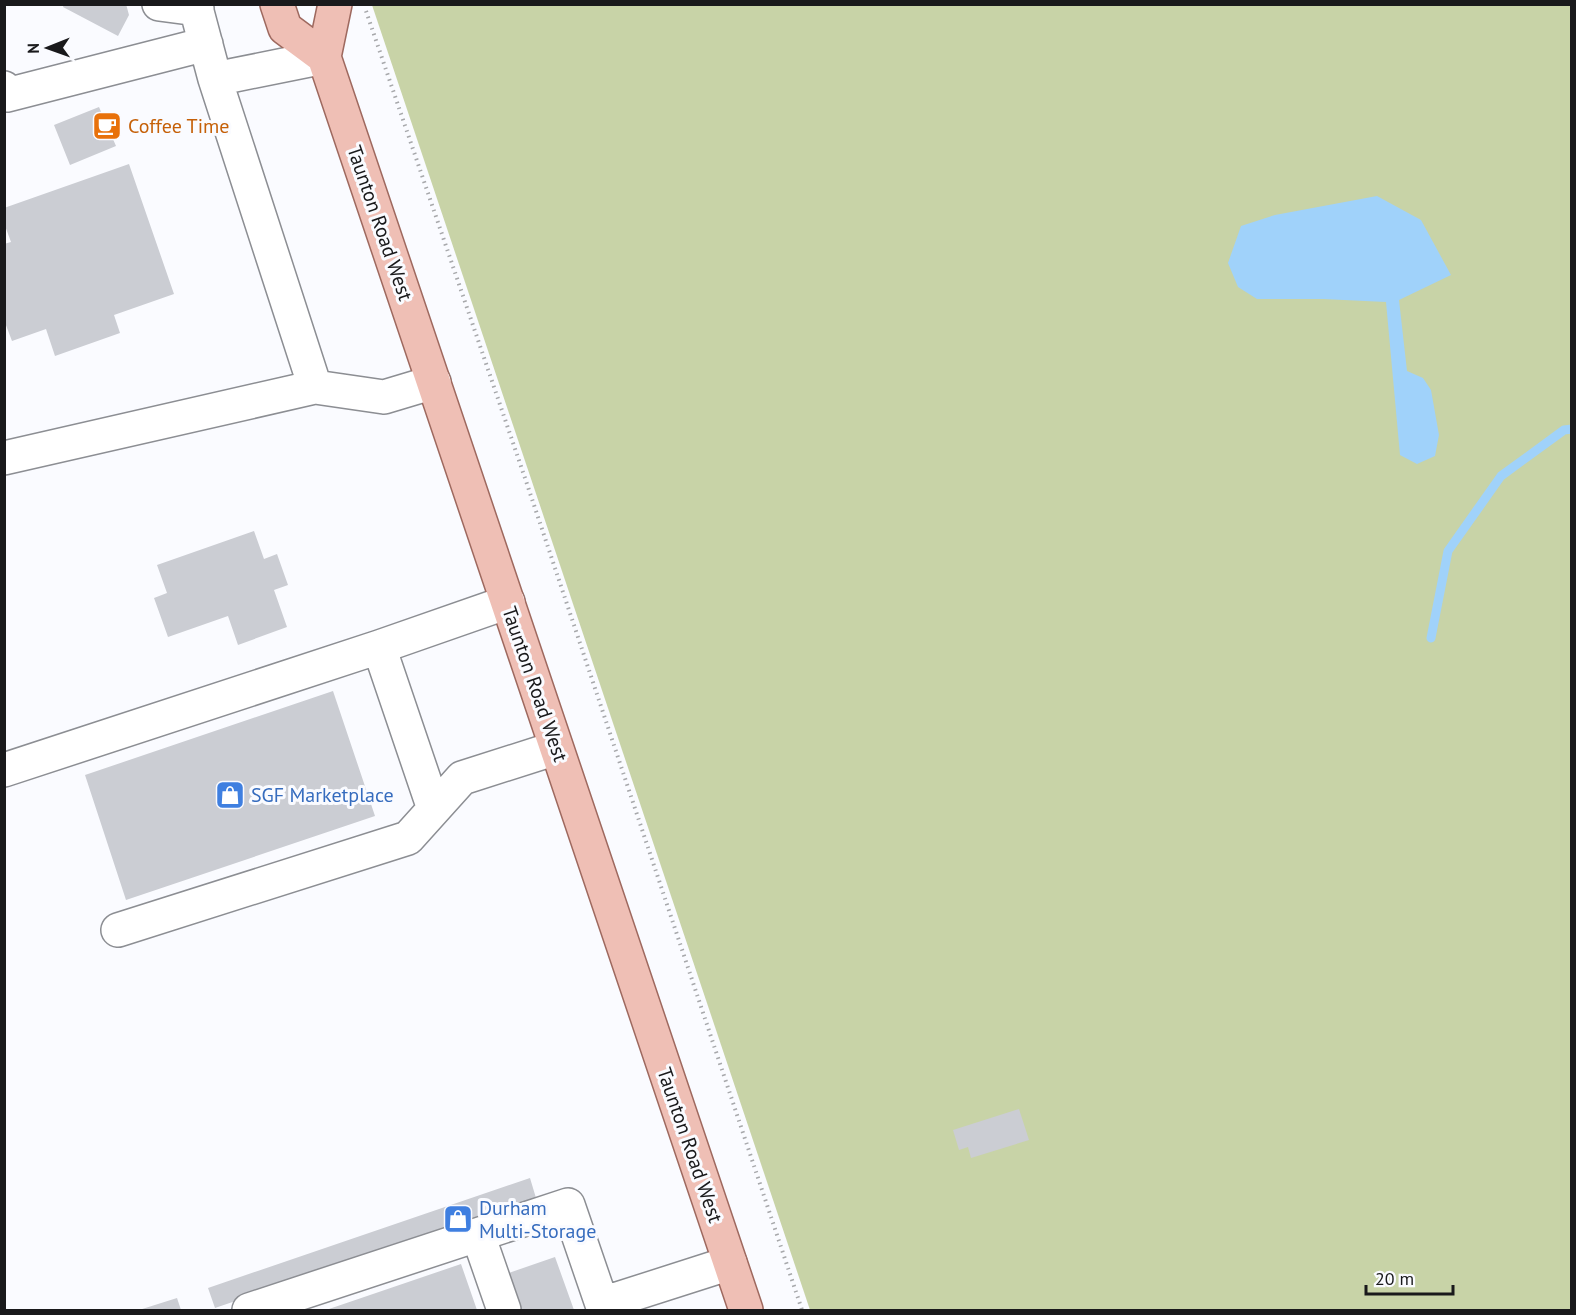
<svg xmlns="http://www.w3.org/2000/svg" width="1576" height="1315" font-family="'PT Sans',sans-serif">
  <rect width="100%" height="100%" fill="#fafbff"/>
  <path fill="#c8d3a7" d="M372,5H1571V1310H810Z"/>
  <path fill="#a0d2fa" d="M1377,196L1421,220L1451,275L1399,300L1407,371L1423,378L1431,390L1439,435L1435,456L1417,464L1400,455L1386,302L1323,299H1257L1238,287L1228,263L1241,226L1275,215Z"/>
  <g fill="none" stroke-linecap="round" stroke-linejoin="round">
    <path stroke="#a0d2fa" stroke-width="9" d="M1431,638L1448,551L1501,476L1564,430L1572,429"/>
  </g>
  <path fill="#cbcdd3" d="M64,4H126L129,15L118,36L63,7Z
    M99,107L116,146L70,165L54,125Z
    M129,164L174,294L114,315L120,333L55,356L46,329L12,341L4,320V244L11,242L4,223V208Z
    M254,531L264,559L277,554L288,585L274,590L287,627L238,645L228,616L168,637L154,598L167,593L157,565Z
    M333,691L375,816L126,900L85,775Z
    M1019,1109L1029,1140L971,1158L968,1147L959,1150L953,1130Z
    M530,1178L536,1198L215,1308L208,1288Z
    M555,1257L574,1310H513L500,1276Z
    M461,1264L477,1310H326Z
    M177,1298L181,1310H139Z"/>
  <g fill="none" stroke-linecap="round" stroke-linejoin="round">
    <g stroke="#8c8e93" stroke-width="36">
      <path id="minor" d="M159,4L197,9
        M195,4L215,79L324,57
        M215,79L315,387
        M4,88L7,95L206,44
        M4,458L315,387L384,397L434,382
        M379,647L434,809
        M4,770L379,647L508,602
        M118,930L408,838L462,778L556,748
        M478,1235L504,1310
        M602,1304L730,1263
        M249,1310L568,1205L604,1310"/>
    </g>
    <g stroke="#9e695f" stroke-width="36">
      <path id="major" d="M277,4L285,28L324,57
        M335,4L324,57L746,1310"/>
    </g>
    <path stroke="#a7a8ab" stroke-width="4" stroke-dasharray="1.5 4.5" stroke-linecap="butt" d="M366,11L526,481L802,1310"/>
    <use href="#minor" stroke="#fff" stroke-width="33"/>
    <use href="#major" stroke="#efbfb5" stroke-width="33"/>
  </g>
  <defs>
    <g id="cafe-square" transform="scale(1.5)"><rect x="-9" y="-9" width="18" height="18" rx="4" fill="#e8710a" stroke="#fafbff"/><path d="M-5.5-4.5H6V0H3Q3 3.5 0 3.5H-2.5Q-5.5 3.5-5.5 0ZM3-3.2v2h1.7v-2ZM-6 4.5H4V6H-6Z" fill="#fff"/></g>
    <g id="shop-square" transform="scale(1.5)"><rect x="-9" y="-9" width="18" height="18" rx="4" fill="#3f7fe0" stroke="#fafbff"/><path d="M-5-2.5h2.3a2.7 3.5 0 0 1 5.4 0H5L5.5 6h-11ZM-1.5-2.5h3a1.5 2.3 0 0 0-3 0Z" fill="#fff"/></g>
  </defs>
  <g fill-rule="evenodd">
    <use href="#cafe-square" x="107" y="126"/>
    <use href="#shop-square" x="230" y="795"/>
    <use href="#shop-square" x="458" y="1219"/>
  </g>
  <g text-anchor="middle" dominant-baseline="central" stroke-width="6" stroke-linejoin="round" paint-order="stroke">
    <g font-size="20" fill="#c56008" stroke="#fafbff" text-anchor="start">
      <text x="128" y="126">Coffee Time</text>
    </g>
    <g font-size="20" fill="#19191b" stroke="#fafbff">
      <text transform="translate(380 223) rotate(71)">Taunton Road West</text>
      <text transform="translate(535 684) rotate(71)">Taunton Road West</text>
      <text transform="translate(690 1145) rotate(71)">Taunton Road West</text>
    </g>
    <g font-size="20" fill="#366cbe" stroke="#fafbff" text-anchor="start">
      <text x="251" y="795">SGF Marketplace</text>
      <text x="479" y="1208">Durham<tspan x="479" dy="23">Multi-Storage</tspan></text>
    </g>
  </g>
  <rect width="1576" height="1315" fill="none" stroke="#19191b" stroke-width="12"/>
  <g transform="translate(48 48) rotate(269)" stroke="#fafbff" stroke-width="4.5" paint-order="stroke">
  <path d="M0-4.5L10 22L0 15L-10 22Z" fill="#19191b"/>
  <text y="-9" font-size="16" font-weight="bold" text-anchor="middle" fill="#19191b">N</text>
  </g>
  <path d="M1366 1285v9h87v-9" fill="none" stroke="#19191b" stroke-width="3"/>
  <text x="1375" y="1285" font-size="18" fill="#19191b" stroke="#fafbff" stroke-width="4.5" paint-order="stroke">20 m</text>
</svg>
